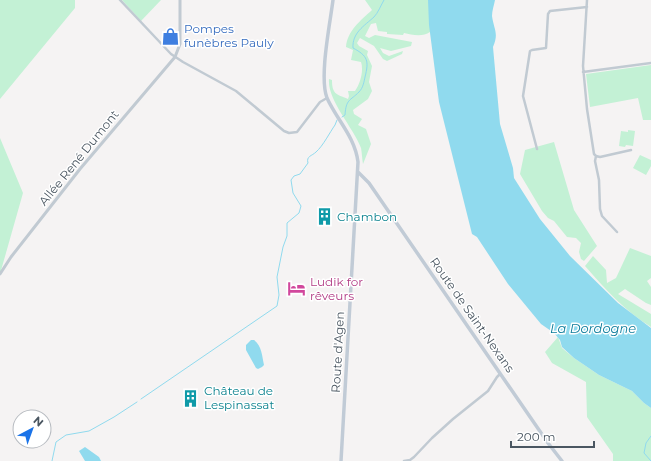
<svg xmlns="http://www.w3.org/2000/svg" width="651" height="461" font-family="Montserrat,sans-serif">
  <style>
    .green { fill: #c3f1d5 }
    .water { fill: #90daee }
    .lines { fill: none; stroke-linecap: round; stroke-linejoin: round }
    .stream { stroke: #90daee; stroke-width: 1 }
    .minor { stroke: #c1cad2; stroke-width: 2.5 }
    .tertiary { stroke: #c1cad2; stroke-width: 3 }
    .secondary { stroke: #c1cbd6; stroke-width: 3.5 }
    .labels { text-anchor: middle; stroke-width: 3; stroke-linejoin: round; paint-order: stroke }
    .shop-label { font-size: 12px; fill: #366cbe; stroke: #fff; text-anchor: start }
    .street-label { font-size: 12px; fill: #4a5661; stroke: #fff }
    .culture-label { font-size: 12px; fill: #0d838f; stroke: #fff; text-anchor: start }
    .hotel-label { font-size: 12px; fill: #b23c85; stroke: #fff; text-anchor: start }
    .water-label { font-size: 13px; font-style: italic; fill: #0c7c9b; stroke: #fff }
  </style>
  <rect width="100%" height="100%" fill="#f5f3f3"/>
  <path class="green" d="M0,0H75V8L0,99Z
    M122,0H161L141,21Z
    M365,0H430V32C423,37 412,35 404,33L403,35L387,34V32L378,31L376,23L371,24L365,36L369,38L375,35L412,42L411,46L391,51L380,48L383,53L389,56L403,51L402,54L387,61L383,59L374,46L360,38L357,43L359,46L368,51L367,55L372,66L369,82L372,91L368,99L353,110L354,114L362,119L358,125L366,129L371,144L363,164C362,159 362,153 361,148C353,127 327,100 329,79L332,80C332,94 336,94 348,99L349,96L348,91H355C360,84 364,71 361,62L351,60L353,50L346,47C347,31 361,20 372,10Z
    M651,65V120H643L638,98L590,107L586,74Z
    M628,130L635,131L633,146L626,145L625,147L619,146L621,131L628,132Z
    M0,138L23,193L0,274Z
    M554,142L574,210L597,246L584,261L581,259L579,252L581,243L576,238L567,237L554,221L548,218L542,211L520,174L525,150Z
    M640,155L651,160V166L646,175L633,168Z
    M630,248L651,256V278L647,281L651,287V305L646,303L625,289L618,294L651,314V327C625,311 605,289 585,266L593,256L606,270L607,283L616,278Z
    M558,337L562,348L574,358L599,375L632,391L644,403L651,408V461H613V454L587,417L586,382L552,363L545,352Z"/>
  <path class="water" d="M428,0H495C494,5 492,11 492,16C494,30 499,33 493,47L500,124L513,168L514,178L540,219L570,256L618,303L651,328V408L644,403L632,391L599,375L574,358L562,347L560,340L554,333L541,324L508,284L477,237L472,234L439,102L429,25Z
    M251,340H254C262,346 262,356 264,365L262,367L258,369L256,368L246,350V345Z
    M85,447L99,457L101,461H85L79,451Z"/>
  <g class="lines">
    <path class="stream" d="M342,117L345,115C346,99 350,101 359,92C363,88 364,82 365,77C369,61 368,56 353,48C352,33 364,26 374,17C378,13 381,5 384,0
      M141,399L277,306L279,295L277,277L283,247L287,236V223L299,213L301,206L293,193L291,180L294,176L300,174L308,163C306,156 312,156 316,152C323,146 330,132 335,125L337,120
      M651,436L646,443L644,453L651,461
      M52,461L56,442L66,435L89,431L114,417L137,402"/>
    <path class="minor" d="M120,0L171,54L183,62L236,91L284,131L289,133L297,132L320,102L327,98
      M587,0L583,66L587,109L594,154L596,156L595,161L599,180L600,209L602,216L617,232
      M583,72L651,63
      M537,149L523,96L530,51L532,50L546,48L548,14L550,11L587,7
      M596,156L600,157L631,150
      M404,461L410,460L414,457L432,438L453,419L488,391L497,377L500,374"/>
    <path class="tertiary" d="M0,274L11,257L80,169L175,57L180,44V0"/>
    <path class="secondary" d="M333,0C330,24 319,77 327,98C337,120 355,137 358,162L341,461
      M358,172L369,183L548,443L562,461"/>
  </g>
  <defs>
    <symbol id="shop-bare" viewBox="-9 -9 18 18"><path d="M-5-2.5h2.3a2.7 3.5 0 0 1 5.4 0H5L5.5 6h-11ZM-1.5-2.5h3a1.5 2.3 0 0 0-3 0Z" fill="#3f7fe0" stroke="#fff" stroke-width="2.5" paint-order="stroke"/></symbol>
    <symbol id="building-bare" viewBox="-9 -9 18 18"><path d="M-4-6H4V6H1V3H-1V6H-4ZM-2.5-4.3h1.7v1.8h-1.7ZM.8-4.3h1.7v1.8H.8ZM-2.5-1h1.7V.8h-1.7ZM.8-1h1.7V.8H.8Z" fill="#0f9aa8" stroke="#fff" stroke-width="2.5" paint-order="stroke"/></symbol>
    <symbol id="hotel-bare" viewBox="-9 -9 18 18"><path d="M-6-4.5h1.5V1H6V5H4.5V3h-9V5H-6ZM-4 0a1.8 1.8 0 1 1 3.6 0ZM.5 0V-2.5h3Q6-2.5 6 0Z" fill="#d1479c" stroke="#fff" stroke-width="2.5" paint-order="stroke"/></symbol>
  </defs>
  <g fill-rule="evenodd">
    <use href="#shop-bare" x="158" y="24" width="25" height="25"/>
    <use href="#building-bare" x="312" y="204" width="25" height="25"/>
    <use href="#hotel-bare" x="284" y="276" width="25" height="25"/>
    <use href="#building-bare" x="178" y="386" width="25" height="25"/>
  </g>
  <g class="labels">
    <g class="shop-label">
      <text x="184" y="33">Pompes<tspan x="184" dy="14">funèbres Pauly</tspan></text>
    </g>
    <g class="street-label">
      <text transform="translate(79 158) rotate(-51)" y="4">Allée René Dumont</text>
      <text transform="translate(472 315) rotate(55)" y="4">Route de Saint-Nexans</text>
      <text transform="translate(338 352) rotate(-87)" y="4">Route d'Agen</text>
    </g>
    <g class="culture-label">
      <text x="337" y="221">Chambon</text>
      <text x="204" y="395">Château de<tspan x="204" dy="14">Lespinassat</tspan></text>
    </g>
    <g class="hotel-label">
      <text x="310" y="286">Ludik for<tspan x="310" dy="14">rêveurs</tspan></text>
    </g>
    <g class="water-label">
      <text x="593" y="333">La Dordogne</text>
    </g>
  </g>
  <g transform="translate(32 429) rotate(41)"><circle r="19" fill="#ffffff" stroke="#b7bbc0"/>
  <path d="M0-3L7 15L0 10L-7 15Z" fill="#1a73e8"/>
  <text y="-6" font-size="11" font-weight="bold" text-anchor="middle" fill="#4a5661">N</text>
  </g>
  <path d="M511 441v6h83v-6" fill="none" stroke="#4a5661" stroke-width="2"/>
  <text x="517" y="441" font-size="12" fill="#4a5661" stroke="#ffffff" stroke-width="3" paint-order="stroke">200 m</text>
</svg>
